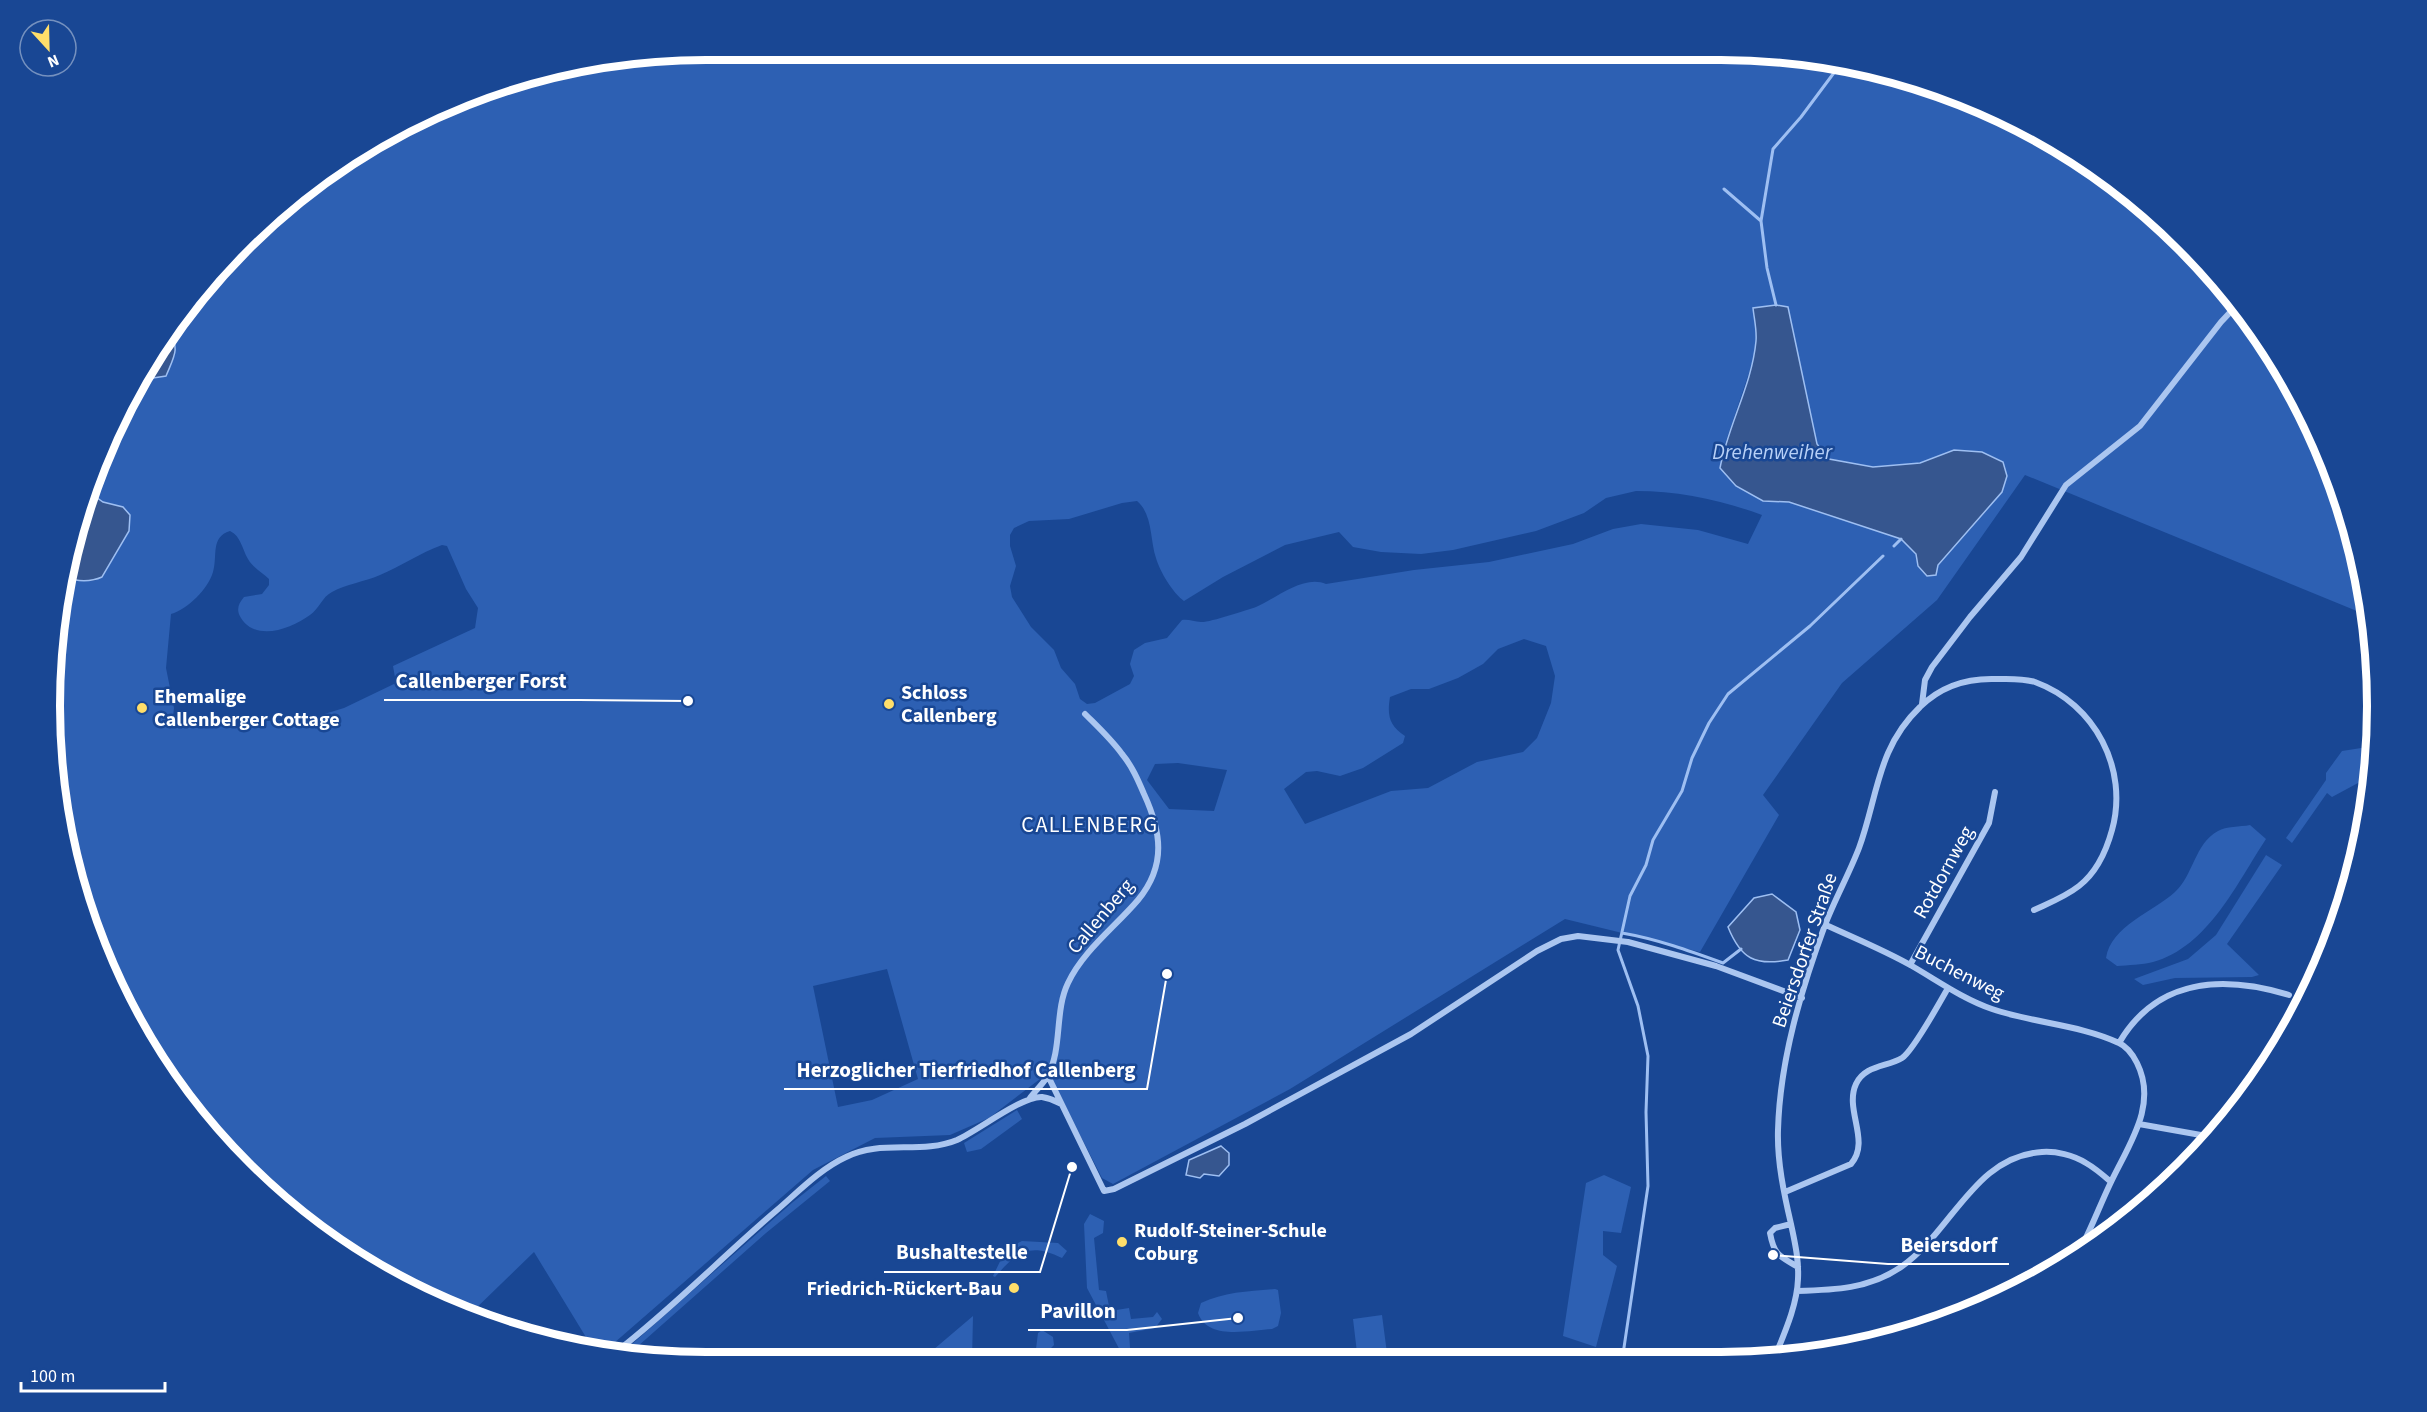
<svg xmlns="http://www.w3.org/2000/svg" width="2427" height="1412" font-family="'Source Sans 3',sans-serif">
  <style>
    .green { fill: #2d60b3; fill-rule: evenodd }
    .water { fill: #36568f; stroke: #9ebff2; stroke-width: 1.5 }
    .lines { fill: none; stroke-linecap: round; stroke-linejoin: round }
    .stream { stroke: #9ebff2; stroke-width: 3 }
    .street { stroke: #abc6f0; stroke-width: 6 }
    .poi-dot { fill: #ffde6a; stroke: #194794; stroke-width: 2 }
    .labels { text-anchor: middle; stroke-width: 5; stroke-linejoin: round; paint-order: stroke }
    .poi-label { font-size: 20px; font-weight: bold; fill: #fff; stroke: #194794; text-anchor: start }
    .street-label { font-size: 20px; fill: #fff; stroke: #194794 }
    .water-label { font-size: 21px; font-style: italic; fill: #b7d0f7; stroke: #194794 }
    .quarter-label { font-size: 22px; letter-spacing: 1.5px; fill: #fff; stroke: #194794 }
    .rim { fill: none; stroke: #fff; stroke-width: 8 }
    .leader { fill: none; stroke: #fff; stroke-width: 2 }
    .callout-dot { fill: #fff; stroke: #194794; stroke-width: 2 }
    .callout-label { font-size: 21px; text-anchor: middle; font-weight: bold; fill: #fff; stroke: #194794; stroke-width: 5; stroke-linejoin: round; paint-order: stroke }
  </style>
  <rect width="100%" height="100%" fill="#194794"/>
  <path class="green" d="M1764,51L1932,84L2085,160L2185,242L2267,341L2327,454L2365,578L2369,616L2025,475L1937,600L1842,683L1763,795L1779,815L1700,952L1565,919L1290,1089L1113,1184L1102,1178L1054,1084L1040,1079L989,1118L950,1135L875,1138L813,1170L606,1350L592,1347L534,1252L469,1315L342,1252L273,1199L185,1106L137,1034L84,917L62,834L50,706L66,577L74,580L94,581L102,577L123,542V507L103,502L89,492L117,416L140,376L153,378L171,328L242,242L307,185L415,117L495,84L620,55ZM1788,307L1817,444L1829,459L1873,467L1920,463L1954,450L1936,575L1927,576L1918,566L1916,554L1901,539L1789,502L1763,501L1724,447L1753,361L1757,337L1753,308ZM1636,491C1679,491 1721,500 1762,515L1748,544L1698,530L1641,524L1613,529L1573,544L1489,562L1414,570L1326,584C1304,574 1275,599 1256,607C1247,610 1208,623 1201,622C1194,622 1189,619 1182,620L1167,638L1145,643L1134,650L1130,664L1134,676L1130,684L1095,703L1087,704L1080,699L1075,684L1061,668L1054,650L1031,627L1012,597L1010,586L1016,566L1010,546V535L1014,528L1029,521L1069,519L1122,503L1137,501C1153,514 1150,541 1156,558C1160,572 1173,593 1184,601L1223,577L1285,545L1339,532L1353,547L1381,552L1421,554L1453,550L1536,531L1584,513L1606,498ZM230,531C241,536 242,549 248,559C253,568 262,572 269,579V585L262,594L244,597C238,604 236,610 241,618C256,642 291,629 310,615C319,609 322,597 332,592C346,584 364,582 380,575C401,566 420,553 442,545L447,546L466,589L478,608L475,628L393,666L396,683L344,708L308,719L172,725L174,708L166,668L171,614C188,609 208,589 213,572C218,556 210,537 230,531ZM1524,639L1546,646L1555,676L1551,703L1537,738L1523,752L1477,762L1428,788L1391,791L1305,824L1284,789L1306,772L1317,771L1340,776L1363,768L1403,743L1405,736C1389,726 1387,715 1390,697L1411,689H1429L1458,678L1483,664L1498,649ZM1178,763L1227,770L1214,811L1169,809L1147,780L1155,764ZM887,969L918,1079L872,1100L838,1107L813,986Z
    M2374,746L2371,776L2332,797L2327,793L2292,843L2286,838L2326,780V773L2342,751Z
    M2250,825L2266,839C2237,883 2208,947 2153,962C2142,965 2128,965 2117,966L2106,958C2111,926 2153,912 2175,892C2193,876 2195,843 2218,831C2226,826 2240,827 2250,825Z
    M2266,855L2282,865L2227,944L2259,975L2252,977L2175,978L2143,985L2134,979L2188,959L2216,935Z
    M1017,1110L1022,1119L981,1149L967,1152L964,1143Z
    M1604,1175L1631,1187L1621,1233L1603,1231V1255L1617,1266L1596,1347L1563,1336L1586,1183Z
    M826,1176L830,1181L766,1233L629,1354L622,1353L793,1202Z
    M1090,1214L1104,1221L1103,1233L1094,1238L1099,1290L1106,1291L1110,1311L1129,1308L1131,1319L1153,1317L1157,1312L1162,1319L1155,1328L1129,1333L1131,1361H1123V1356L1087,1288L1084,1224Z
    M1022,1241L1058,1243L1067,1251L1062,1258C1029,1242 1017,1252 995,1277L993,1276L1006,1249Z
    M1275,1289L1278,1290L1281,1313L1278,1326L1272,1329C1249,1330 1208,1341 1198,1313L1201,1303C1224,1292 1250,1291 1275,1289Z
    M1382,1315L1388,1361H1358L1353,1319Z
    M973,1316L972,1361H920Z
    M1042,1330L1053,1337L1054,1345L1049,1350L1043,1352L1036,1349L1038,1333Z"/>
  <path class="water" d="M1776,305L1788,307L1817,444L1829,459L1873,467L1920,463L1954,450L1982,452L2003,462L2007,476L2002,492L1938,565L1936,575L1927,576L1918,566L1916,554L1901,539L1789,502L1763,501L1736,486L1720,468C1728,425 1752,385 1756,341C1757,330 1754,318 1753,308Z
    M171,328C178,353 176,352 166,376L153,378L140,376L160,341Z
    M89,492L103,502L123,507L130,515L129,531L102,577C91,582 77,582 66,577L72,536Z
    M1772,894L1796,912L1800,930L1788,960C1755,966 1741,959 1728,927L1754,898Z
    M1221,1146L1229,1153V1165L1219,1176L1204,1174L1200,1178L1186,1175L1189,1160Z"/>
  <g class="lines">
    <path class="stream" d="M1724,189L1761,221
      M1776,305L1767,268L1761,221L1773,149L1801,117L1839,66
      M1894,546L1901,539
      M1622,933C1657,939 1690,951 1723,963L1741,949
      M1622,1361L1648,1186L1646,1112L1648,1056L1638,1006L1618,950L1630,896L1646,865L1653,840L1682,791L1692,758L1709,723L1728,694L1810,626L1883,556"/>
    <path class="street" d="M1922,704L1925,680L1932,667L1970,617L2021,557L2066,485L2140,426L2221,322L2237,305
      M1826,925C1854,938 1884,950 1912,966C1938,981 1963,999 1992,1009C2033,1023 2081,1025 2119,1043C2128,1047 2133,1055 2137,1063C2158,1105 2129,1144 2111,1182C2100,1205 2091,1229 2079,1252
      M1910,965L1989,823L1995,792
      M2119,1043C2157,978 2223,975 2289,995
      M1048,1076L1104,1191L1114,1189L1245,1124L1411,1034L1537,951L1561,939L1578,936L1628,942L1716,966L1802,998
      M2246,1096L2247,1091
      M1030,1098C1035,1091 1043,1084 1047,1077C1063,1049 1054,1012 1068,983C1083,951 1115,927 1138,900C1167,865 1161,831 1144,794C1138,780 1132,766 1122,754C1111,739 1098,727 1085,714
      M2139,1124L2212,1137
      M1785,1192L1851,1164C1871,1141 1844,1110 1856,1084C1865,1065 1887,1067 1902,1058C1913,1051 1940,1002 1948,988
      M1791,1224L1775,1228L1770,1233C1774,1255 1779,1256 1798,1267
      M1797,1291C1834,1290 1869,1289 1901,1267C1952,1232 1974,1156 2042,1152C2056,1151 2073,1155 2086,1163C2095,1168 2103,1175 2111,1182
      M616,1352C673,1308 723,1256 777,1210C798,1192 820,1169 846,1157C881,1139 921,1155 957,1140C979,1130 1022,1096 1042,1097C1048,1098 1054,1100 1059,1103
      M1774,1359C1784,1334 1797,1306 1798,1279C1799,1260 1795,1243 1791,1224C1784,1194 1777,1161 1778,1130C1780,1060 1801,990 1825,925C1835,899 1849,874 1859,848C1878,796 1877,748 1920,707C1941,686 1967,678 1996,679C2009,679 2022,678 2035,682C2095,704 2129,769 2112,830C2106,852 2097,872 2079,886C2065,897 2049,903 2034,910"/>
  </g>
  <g class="poi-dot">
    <circle cx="889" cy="704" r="6"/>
    <circle cx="142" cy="708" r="6"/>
    <circle cx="1122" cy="1242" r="6"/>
    <circle cx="1014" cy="1288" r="6"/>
  </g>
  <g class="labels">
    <g class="poi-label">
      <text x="901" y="699">Schloss<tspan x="901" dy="23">Callenberg</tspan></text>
      <text x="154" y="703">Ehemalige<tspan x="154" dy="23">Callenberger Cottage</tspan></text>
      <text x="1134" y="1237">Rudolf-Steiner-Schule<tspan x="1134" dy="23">Coburg</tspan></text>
      <text x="1002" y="1295" text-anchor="end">Friedrich-Rückert-Bau</text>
    </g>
    <g class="street-label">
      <text transform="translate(1943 872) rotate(-61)" y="7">Rotdornweg</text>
      <text transform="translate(1100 916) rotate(-50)" y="7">Callenberg</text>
      <text transform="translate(1804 950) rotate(-71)" y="7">Beiersdorfer Straße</text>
      <text transform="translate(1960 972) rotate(27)" y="7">Buchenweg</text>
    </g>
    <g class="water-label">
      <text x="1772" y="459">Drehenweiher</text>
    </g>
    <g class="quarter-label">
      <text x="1090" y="832">CALLENBERG</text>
    </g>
  </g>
  <path d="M0 0H2427V1412H0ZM706 60H1721A646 646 0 0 1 2367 706V706A646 646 0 0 1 1721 1352H706A646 646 0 0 1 60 706V706A646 646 0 0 1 706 60Z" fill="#194794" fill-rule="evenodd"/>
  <path class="rim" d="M706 60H1721A646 646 0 0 1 2367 706V706A646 646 0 0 1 1721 1352H706A646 646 0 0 1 60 706V706A646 646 0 0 1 706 60Z"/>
  <path class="leader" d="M688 701L579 700H384M1167 974L1147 1089H784M1773 1255L1888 1264H2009M1072 1167L1040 1272H884M1238 1318L1127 1330H1028"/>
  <g class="callout-dot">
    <circle cx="688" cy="701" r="6"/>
    <circle cx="1167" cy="974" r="6"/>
    <circle cx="1773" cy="1255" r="6"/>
    <circle cx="1072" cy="1167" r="6"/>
    <circle cx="1238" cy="1318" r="6"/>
  </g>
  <g class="callout-label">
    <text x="481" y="688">Callenberger Forst</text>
    <text x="966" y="1077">Herzoglicher Tierfriedhof Callenberg</text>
    <text x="1949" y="1252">Beiersdorf</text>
    <text x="962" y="1259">Bushaltestelle</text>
    <text x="1078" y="1318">Pavillon</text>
  </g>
  <g transform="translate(48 48) rotate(158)"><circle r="28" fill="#194794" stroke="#7591bf" stroke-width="1.5"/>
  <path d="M0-4.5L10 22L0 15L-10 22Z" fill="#ffde6a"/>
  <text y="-9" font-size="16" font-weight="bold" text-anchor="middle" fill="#ffffff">N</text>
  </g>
  <path d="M21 1382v9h144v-9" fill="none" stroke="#ffffff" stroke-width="3"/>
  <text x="30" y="1382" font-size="18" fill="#ffffff" stroke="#194794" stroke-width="4.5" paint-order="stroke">100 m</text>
</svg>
